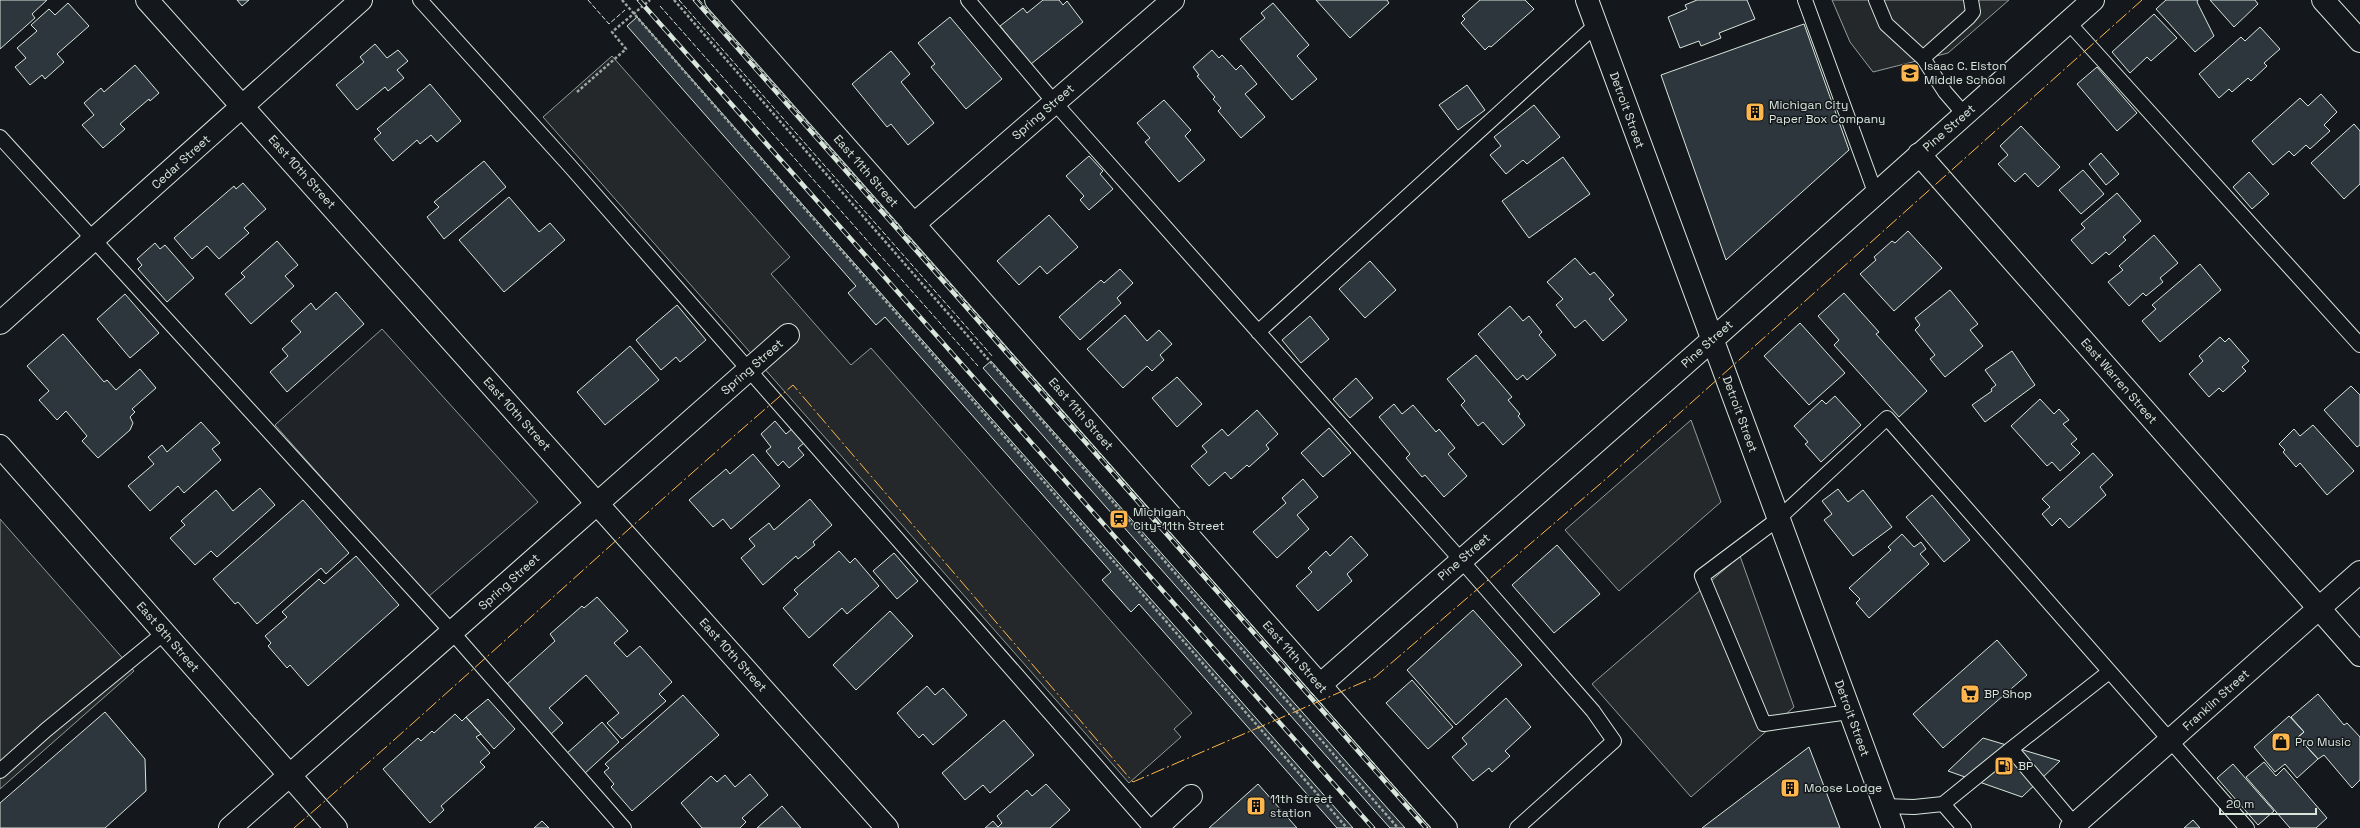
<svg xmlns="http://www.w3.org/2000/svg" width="2360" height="828" font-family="'Space Grotesk',sans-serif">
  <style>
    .green { fill: #202428; stroke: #939e99 }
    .parking { fill: #24282b; stroke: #939e99 }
    .building { fill: #2c363c; stroke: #d8e6dc }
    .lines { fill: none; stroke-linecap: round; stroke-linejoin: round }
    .lane-casing { stroke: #d8e6dc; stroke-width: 16 }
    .street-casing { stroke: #d8e6dc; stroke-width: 24 }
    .secondary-casing { stroke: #d8e6dc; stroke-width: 24 }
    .path { stroke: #9da8a2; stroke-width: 2.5; stroke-dasharray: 3 2; stroke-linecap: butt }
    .lane { stroke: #14181c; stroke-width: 14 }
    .street { stroke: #14181c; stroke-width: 22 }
    .secondary { stroke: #14181c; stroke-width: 22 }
    .rail-casing { stroke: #d8e6dc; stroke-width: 4.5 }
    .rail { stroke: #14181c; stroke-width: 3; stroke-dasharray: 9; stroke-linecap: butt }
    .fence { stroke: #d8e6dc; stroke-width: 1; stroke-dasharray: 5 2; stroke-linecap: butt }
    .power { stroke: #ffb74d; stroke-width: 1; stroke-dasharray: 14 3 2 3; stroke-linecap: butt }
    .labels { text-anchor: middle; stroke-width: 3; stroke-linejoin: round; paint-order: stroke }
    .poi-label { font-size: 12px; fill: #d8e6dc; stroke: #14181c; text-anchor: start }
    .street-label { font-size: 12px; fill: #d8e6dc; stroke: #14181c }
  </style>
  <rect width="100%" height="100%" fill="#14181c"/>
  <path class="green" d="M382,329L538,502L428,597L275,425Z"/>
  <path class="parking" d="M1832,0H2009L1948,53L1873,72L1850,42Z
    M612,56L790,257L771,274L851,365L871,348L1192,713L1174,729L1181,737L1129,783L543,117Z
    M1691,420L1721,502L1619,591L1565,530Z
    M0,519L134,671L0,789Z
    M1740,556L1794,707L1691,797L1592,684Z"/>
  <path class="building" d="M0,0H47L32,14L35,18L0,49Z
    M237,0H249L242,6Z
    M1043,0H1059L1063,5L1067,1L1083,22L1031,64L1000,26L1023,8L1027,13Z
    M1316,0H1387L1389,3L1350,38Z
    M1480,0H1525L1534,9L1491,47L1489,46L1485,50L1461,23L1465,19L1462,16Z
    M1697,0H1747L1755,19L1719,33L1721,38L1701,46L1699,41L1680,48L1668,17L1687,9L1685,5Z
    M2166,0H2198L2197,2L2214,36L2195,52L2156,9Z
    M2210,0H2255L2258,4L2234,27Z
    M68,3L89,26L57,54L64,62L45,79L42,75L30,85L15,67L26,58L17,48L37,31L31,25L49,9L55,15Z
    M1273,3L1309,45L1297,56L1317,79L1292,100L1240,39L1265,18L1261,13Z
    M2154,14L2177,38L2151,61L2147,57L2130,73L2112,52Z
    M637,17L1353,828H1337L1139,604L1131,612L1102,580L1111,572L885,317L876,325L848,293L856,286L627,26Z
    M950,17L1002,79L966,109L931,67L935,64L918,43Z
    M1804,24L1849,150L1726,260L1661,75Z
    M2260,27L2280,49L2264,63L2267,66L2251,81L2248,78L2232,92L2229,89L2219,98L2199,74L2241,37L2245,41Z
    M375,44L387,58L398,50L408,61L397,70L404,78L388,91L385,87L357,110L336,85L364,62L360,57Z
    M1212,50L1219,58L1222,55L1236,70L1241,65L1257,84L1245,94L1265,117L1241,138L1218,111L1221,108L1213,99L1215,97L1197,76L1199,75L1193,67Z
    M891,51L910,74L901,82L934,123L908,145L891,124L887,127L852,84Z
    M135,65L159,93L150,101L149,99L120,124L125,129L103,148L82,125L94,115L84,103L101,88L104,92Z
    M2097,67L2137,113L2117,131L2077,84Z
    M430,84L461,121L437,142L431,135L420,144L417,140L393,161L374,139L381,133L377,129Z
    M1467,85L1485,110L1458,130L1439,105Z
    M2321,94L2337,112L2324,125L2330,131L2310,149L2306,145L2294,156L2289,151L2273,165L2252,141L2300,98L2308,106Z
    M1164,100L1191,130L1185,136L1205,160L1179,182L1145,142L1150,138L1137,123Z
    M1534,105L1560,137L1527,164L1523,160L1506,174L1490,155L1501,146L1494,137Z
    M2354,124L2360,131V184L2344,199L2311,163Z
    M2021,126L2060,167L2038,187L2025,173L2015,182L1998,164L2008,155L2000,146Z
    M2101,153L2119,174L2106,185L2089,164Z
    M1089,156L1103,171L1100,174L1113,189L1089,210L1080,200L1084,196L1066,176Z
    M1563,157L1590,194L1529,238L1502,201Z
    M484,161L506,187L444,239L427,217L439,207L434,202Z
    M2083,170L2104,194L2081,214L2059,190Z
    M2249,172L2269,194L2252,209L2233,187Z
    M243,183L266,209L244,228L249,233L219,259L207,246L192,259L174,238L234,186L236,189Z
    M2117,193L2141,221L2123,237L2126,240L2109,255L2106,252L2092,264L2071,240L2085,228L2081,224Z
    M509,197L539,232L550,223L565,240L504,292L459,240Z
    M1049,215L1078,247L1047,274L1040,266L1019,285L997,261Z
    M1908,231L1942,268L1894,311L1860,274L1876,260L1874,257L1892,241L1895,243Z
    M2154,235L2178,263L2160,278L2163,282L2146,296L2143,293L2129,306L2108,282L2123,270L2119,266Z
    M277,241L298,265L285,276L294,286L251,324L225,294L245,277L241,273Z
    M155,243L160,249L165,245L194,278L167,302L138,269L142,265L137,259Z
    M1575,258L1590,275L1594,272L1614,295L1609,299L1627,320L1603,341L1585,320L1575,328L1556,305L1563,299L1547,282Z
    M1370,261L1396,290L1365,318L1339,289Z
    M2200,264L2221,290L2160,342L2142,321L2156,309L2152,305Z
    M1120,269L1133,283L1117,298L1121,303L1080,340L1059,317L1101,280L1104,283Z
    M1950,290L1978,324L1970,330L1983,346L1945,377L1930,359L1935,355L1915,330L1920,325L1915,318Z
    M336,292L364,324L287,392L270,372L288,356L282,349L301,332L291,321L311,303L316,310Z
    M1844,293L1879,332L1876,334L1927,391L1899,417L1834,345L1839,340L1818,316Z
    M125,294L159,333L130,358L97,319Z
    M677,305L706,340L680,362L676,357L661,370L636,340Z
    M1510,306L1523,321L1529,316L1542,332L1539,335L1556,355L1527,380L1523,375L1517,380L1478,334Z
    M1125,315L1147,341L1159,330L1172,344L1160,355L1164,360L1152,371L1147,366L1123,388L1087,349Z
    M1310,316L1329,339L1301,363L1282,340Z
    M1800,323L1845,373L1809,405L1764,356Z
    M63,334L104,382L107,380L116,390L140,369L156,388L132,409L135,412L130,417L133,423L130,430L98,458L82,441L87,436L66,411L57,420L39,400L49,391L27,366Z
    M2220,337L2225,342L2229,338L2249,361L2242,367L2246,371L2223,392L2219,388L2209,397L2189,374L2203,361L2199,356Z
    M630,346L659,380L605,425L577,392Z
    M2012,351L2035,385L1985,422L1972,405L1992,391L1991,389L1996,385L1985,370Z
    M1476,355L1512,397L1508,400L1520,414L1518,416L1525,425L1503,445L1483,422L1478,426L1461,405L1465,401L1447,379Z
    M991,361L1405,828H1390L983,368Z
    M1177,377L1202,404L1177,427L1152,398Z
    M1356,378L1373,398L1350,418L1333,399Z
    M2351,386L2360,395V445L2357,447L2324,410Z
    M1835,396L1861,425L1821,462L1805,444L1808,442L1794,426L1822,400L1826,404Z
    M2040,399L2054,414L2059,409L2069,420L2063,424L2077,439L2071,444L2080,453L2060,471L2052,462L2047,466L2011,426Z
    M1394,404L1402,414L1413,405L1436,432L1439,429L1455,448L1448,454L1467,476L1444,497L1425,475L1422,477L1406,458L1410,454L1379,417Z
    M1257,410L1278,434L1266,445L1269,449L1249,467L1247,465L1231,479L1225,472L1209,486L1191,466L1207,452L1202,446L1222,429L1228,436Z
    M775,421L786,434L793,428L805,442L798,448L804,455L789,468L783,461L778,466L766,451L771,447L761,434Z
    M201,422L220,443L212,449L221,460L184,493L178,486L150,511L128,486L154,464L148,457L162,445L167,452Z
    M2313,425L2354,471L2327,495L2300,463L2296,467L2283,452L2285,450L2279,444L2294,429L2300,436Z
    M1329,428L1351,453L1323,477L1301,453Z
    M2093,453L2113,475L2100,487L2106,495L2069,528L2060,518L2052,526L2042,514L2050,507L2042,499Z
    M753,454L780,486L731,529L723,519L713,527L689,500L726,469L730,474Z
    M1303,479L1318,497L1297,515L1309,529L1277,558L1253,532L1286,503L1282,498Z
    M260,488L275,505L217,557L211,551L195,565L170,538L185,525L181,521L216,490L233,511Z
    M1838,489L1848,502L1863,490L1892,527L1853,556L1824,520L1832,514L1822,501Z
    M1932,495L1970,540L1944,562L1906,517Z
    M810,499L832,525L813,542L815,545L798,559L796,556L763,585L741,558L755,546L749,539L769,523L774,530Z
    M303,500L349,553L326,574L321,568L257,624L238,602L235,604L213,579Z
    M1902,534L1914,547L1921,542L1926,549L1920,554L1929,564L1869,618L1856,603L1860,599L1849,588L1891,550L1888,547Z
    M1351,536L1368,555L1347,574L1352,581L1318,611L1296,586L1312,572L1308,568L1326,551L1330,556Z
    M1557,545L1600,594L1554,633L1512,585Z
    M839,551L850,563L855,558L879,586L847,614L842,608L809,638L783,608L798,594L794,590Z
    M894,553L918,581L897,599L873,571Z
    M356,556L399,605L308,686L290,665L287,668L268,646L271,643L265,636L287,617L282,612L319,579L324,584Z
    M597,597L628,631L614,643L627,657L640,646L672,682L659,694L666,701L622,739L607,723L619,713L586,675L549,708L563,723L549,736L505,686L555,641L550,634L582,606L584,608Z
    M1473,610L1522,665L1456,725L1407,670Z
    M890,611L913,636L856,690L833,665Z
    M1997,640L2027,675L1943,748L1913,714Z
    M1412,680L1453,727L1428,749L1386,703Z
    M927,686L935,695L943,688L967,715L933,745L923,734L919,738L897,713Z
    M2318,694L2344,725L2347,723L2360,737V780L2352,788L2324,755L2318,759L2298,737L2304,732L2291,717Z
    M683,695L719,735L632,811L611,787L614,784L604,772L609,768L605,764Z
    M1506,698L1531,727L1505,751L1510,756L1492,772L1489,768L1473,781L1452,757L1467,744L1462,738Z
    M488,699L515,729L494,749L466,717Z
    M105,712L145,759L146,791L105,828H0V803Z
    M455,714L462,721L466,717L481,734L476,737L490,753L480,762L485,767L441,806L444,810L430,823L383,769L418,738L421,741L432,731L434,733Z
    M2289,716L2304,732L2298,737L2318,759L2297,778L2285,764L2275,772L2254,747Z
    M1004,720L1034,755L990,793L983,785L965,800L942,773Z
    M602,722L619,742L584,774L566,754Z
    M1983,738L2060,761L2022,797L1948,771Z
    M1809,747L1840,828H1702Z
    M2264,762L2276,776L2284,768L2327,818L2316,828H2290L2246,777Z
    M2233,764L2274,811L2258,825L2217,778Z
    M750,774L768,795L742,818L746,822L740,828H702L681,803L711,776L717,782L725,775L735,787Z
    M1046,784L1070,810L1050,828H985L993,821L998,827L1002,823L997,816L1027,790L1032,796Z
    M1258,784L1297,828H1209Z
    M782,806L801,828H757Z
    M2193,820L2200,828H2184Z
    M542,821L549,828H534Z"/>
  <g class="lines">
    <defs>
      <path id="lane" d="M420,0L569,165L1151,828
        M968,0L1054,102L1461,560L1593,711L1614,741L1517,828
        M1805,0L1875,192
        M1876,0L1886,24L1923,58L1945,92L1964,114
        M2068,22L2360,345
        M1923,58L1969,17L1973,12L1971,0
        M0,137L452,632L624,828
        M1258,332L1596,25
        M1849,712L1764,724L1702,576L1778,519L1887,418L2247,828
        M0,771L46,730L164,633
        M1943,804L1964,828
        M1884,806L1914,807L1943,804L2011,749
        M2075,825L2011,749L2109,672"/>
      <path id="street" d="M147,0L887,828
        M1587,0L1893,828
        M2323,0L2360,41
        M1919,154L2360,655
        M913,225L1173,0
        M0,323L361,0
        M0,446L336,828
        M1320,685L1712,340L2093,0
        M230,828L788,335
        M1156,828L1191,796"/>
      <path id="secondary" d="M716,0L1446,828
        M2071,828L2360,572"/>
    </defs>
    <use href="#lane" class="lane-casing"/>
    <use href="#street" class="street-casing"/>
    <use href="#secondary" class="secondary-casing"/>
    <path class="path" d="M622,0L1347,828
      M674,0L1398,828
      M577,92L626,49L612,32L650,0"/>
    <use href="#lane" class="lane"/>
    <use href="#street" class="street"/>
    <use href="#secondary" class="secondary"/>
    <defs>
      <path id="rail" d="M639,0L1373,828
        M695,0L1426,828"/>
    </defs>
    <use href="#rail" class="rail-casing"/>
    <use href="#rail" class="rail"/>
    <path class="fence" d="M588,0L609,24L625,10
      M679,0L993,357
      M699,0L1431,828
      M660,6L978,366"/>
    <path class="power" d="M294,828C462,682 624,530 793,385L1133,782L1375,677L1607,478L2142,0"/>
  </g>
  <defs>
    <symbol id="school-square" viewBox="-11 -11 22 22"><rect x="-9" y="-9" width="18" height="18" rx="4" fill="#ffb74d" stroke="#14181c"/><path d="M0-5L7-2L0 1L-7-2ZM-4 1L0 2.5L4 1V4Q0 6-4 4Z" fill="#111"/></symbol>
    <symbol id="building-square" viewBox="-11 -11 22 22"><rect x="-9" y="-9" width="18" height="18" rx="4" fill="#ffb74d" stroke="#14181c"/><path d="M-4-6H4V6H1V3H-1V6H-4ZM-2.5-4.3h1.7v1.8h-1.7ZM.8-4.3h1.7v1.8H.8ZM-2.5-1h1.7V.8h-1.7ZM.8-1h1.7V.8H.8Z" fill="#111"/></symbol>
    <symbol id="station-square" viewBox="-11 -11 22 22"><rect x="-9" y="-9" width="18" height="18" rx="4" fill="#ffb74d" stroke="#14181c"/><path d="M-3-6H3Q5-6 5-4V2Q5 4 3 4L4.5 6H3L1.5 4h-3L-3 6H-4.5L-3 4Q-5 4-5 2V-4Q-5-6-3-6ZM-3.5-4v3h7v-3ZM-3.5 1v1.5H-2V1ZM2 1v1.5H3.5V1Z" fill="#111"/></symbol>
    <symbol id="supermarket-square" viewBox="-11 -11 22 22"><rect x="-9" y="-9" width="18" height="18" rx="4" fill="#ffb74d" stroke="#14181c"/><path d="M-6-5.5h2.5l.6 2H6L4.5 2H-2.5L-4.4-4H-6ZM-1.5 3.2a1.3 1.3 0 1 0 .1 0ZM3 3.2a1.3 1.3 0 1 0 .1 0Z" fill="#111"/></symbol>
    <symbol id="shop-square" viewBox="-11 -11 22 22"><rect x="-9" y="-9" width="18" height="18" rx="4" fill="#ffb74d" stroke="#14181c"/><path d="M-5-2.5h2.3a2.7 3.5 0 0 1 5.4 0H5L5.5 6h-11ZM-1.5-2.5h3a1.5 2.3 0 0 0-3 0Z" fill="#111"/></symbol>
    <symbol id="fuel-square" viewBox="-11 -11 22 22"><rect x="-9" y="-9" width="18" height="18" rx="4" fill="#ffb74d" stroke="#14181c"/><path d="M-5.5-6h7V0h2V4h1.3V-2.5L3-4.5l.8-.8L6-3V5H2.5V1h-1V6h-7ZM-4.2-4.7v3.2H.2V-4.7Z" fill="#111"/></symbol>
  </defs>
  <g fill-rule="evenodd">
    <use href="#school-square" x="1899" y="62" width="22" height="22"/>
    <use href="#building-square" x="1744" y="101" width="22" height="22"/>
    <use href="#station-square" x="1108" y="508" width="22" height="22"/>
    <use href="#supermarket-square" x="1959" y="683" width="22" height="22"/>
    <use href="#shop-square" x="2270" y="731" width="22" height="22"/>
    <use href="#fuel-square" x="1993" y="755" width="22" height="22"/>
    <use href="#building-square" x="1779" y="777" width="22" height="22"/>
    <use href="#building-square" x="1245" y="795" width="22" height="22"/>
  </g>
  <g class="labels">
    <g class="poi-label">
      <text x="1924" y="70">Isaac C. Elston<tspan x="1924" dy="14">Middle School</tspan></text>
      <text x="1769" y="109">Michigan City<tspan x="1769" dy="14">Paper Box Company</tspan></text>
      <text x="1133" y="516">Michigan<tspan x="1133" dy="14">City-11th Street</tspan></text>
      <text x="1984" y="698">BP Shop</text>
      <text x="2295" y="746">Pro Music</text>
      <text x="2018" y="770">BP</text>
      <text x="1804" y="792">Moose Lodge</text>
      <text x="1270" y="803">11th Street<tspan x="1270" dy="14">station</tspan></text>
    </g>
    <g class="street-label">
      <text transform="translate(1627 110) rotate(70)" y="4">Detroit Street</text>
      <text transform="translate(1043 112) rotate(-41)" y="4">Spring Street</text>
      <text transform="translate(1949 128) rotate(-41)" y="4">Pine Street</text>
      <text transform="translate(181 162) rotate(-42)" y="4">Cedar Street</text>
      <text transform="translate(866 171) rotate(49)" y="4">East 11th Street</text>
      <text transform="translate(302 172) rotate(48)" y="4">East 10th Street</text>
      <text transform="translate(1707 344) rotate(-42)" y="4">Pine Street</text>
      <text transform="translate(752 367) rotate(-41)" y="4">Spring Street</text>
      <text transform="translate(2119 381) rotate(49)" y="4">East Warren Street</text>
      <text transform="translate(517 414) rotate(48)" y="4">East 10th Street</text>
      <text transform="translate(1081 414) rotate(49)" y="4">East 11th Street</text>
      <text transform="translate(1740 414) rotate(70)" y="4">Detroit Street</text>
      <text transform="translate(1464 557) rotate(-41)" y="4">Pine Street</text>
      <text transform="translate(509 582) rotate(-42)" y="4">Spring Street</text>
      <text transform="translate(168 637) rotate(49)" y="4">East 9th Street</text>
      <text transform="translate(733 655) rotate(48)" y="4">East 10th Street</text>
      <text transform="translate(1295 657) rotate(49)" y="4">East 11th Street</text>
      <text transform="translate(2216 700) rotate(-42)" y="4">Franklin Street</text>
      <text transform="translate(1852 718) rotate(70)" y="4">Detroit Street</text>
    </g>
  </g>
  <path d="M2220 808v6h96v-6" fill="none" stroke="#d8e6dc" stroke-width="2"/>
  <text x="2226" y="808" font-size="12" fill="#d8e6dc" stroke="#14181c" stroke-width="3" paint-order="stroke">20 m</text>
</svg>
